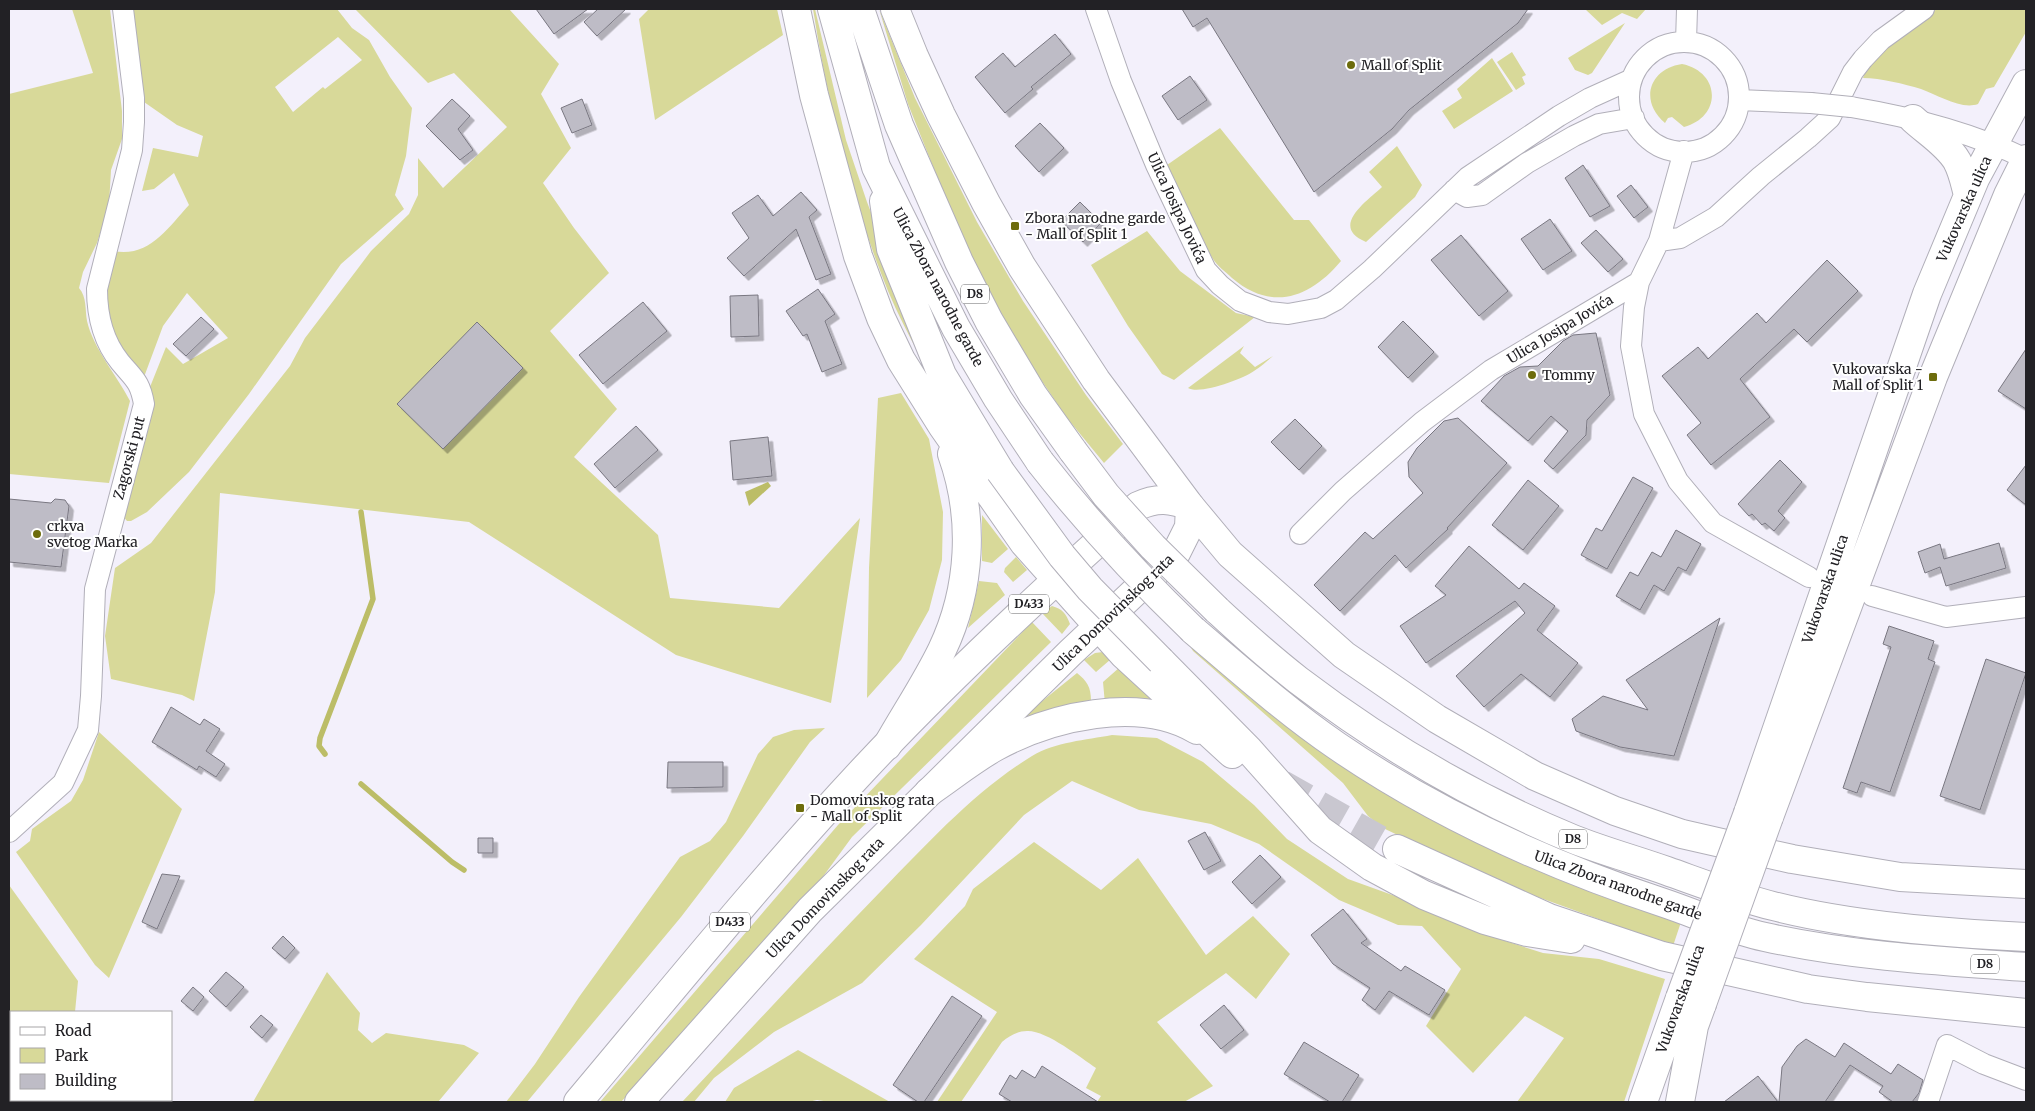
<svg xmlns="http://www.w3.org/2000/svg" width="2035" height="1111" font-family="Merriweather,serif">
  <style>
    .green { fill: #d8d999; fill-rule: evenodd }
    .water { fill: #bcbd67 }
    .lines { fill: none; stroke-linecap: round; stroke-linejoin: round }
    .stream { stroke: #bcbd67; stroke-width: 5.5 }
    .building { fill: #bebcc6; stroke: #797781; filter: url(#shadow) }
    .highway-tunnel { stroke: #c9c7d0; stroke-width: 28; stroke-dasharray: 28 14; stroke-linecap: butt }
    .street-casing { stroke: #b1afb9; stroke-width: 22 }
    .secondary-casing { stroke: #b1afb9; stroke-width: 30 }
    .primary-casing { stroke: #b1afb9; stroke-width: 30 }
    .highway-casing { stroke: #b1afb9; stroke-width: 30 }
    .street { stroke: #fff; stroke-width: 20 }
    .secondary { stroke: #fff; stroke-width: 28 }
    .primary { stroke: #fff; stroke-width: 28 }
    .highway { stroke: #fff; stroke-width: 28 }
    .street-bridge-casing { stroke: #b1afb9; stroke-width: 22; stroke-linecap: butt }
    .secondary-bridge-casing { stroke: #b1afb9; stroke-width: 30; stroke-linecap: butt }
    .highway-bridge-casing { stroke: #b1afb9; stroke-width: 30; stroke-linecap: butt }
    .street-bridge { stroke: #fff; stroke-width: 20 }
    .secondary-bridge { stroke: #fff; stroke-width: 28 }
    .highway-bridge { stroke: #fff; stroke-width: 28 }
    .poi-dot { fill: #6d6c0c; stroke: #fff; stroke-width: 2 }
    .labels { text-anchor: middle; stroke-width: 4; stroke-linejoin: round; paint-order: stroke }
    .shield { fill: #fff; stroke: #646466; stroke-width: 1 }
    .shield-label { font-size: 12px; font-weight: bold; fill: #222125 }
    .poi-label { font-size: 14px; fill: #222125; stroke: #fff; text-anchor: start }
    .street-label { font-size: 14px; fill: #222125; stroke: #fff }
  </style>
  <defs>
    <filter id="shadow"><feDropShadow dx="4.5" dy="4.5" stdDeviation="0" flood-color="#0004"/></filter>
  </defs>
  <rect width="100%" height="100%" fill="#f3f0fb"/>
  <path class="green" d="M72,9H110L122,111V139L111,170L109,205L97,243L83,272L79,288C87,297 85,310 87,321C93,348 118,377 130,401L109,483L9,474V94L93,73Z
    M133,9H337L352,28L369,40L390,77L412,108L406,156L395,195L404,209L341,264L249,394L189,472L147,512L131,521H127L122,515L152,401L150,387L166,347L183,364L228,338L187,293L163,326L144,377L126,357L113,335L104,291L113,251C149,258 167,229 189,205L174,173L154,189L142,191L153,148L198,157L203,136L177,125L144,102ZM338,37L362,60L325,89L323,87L293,112L275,87Z
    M355,9H509L559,64L541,94L571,148L543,183L574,228L609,273L550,331L617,409L574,457L658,535L670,598L779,608L860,518L831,703L676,655L469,522L220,493L215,592L194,701L182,695L111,679L105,636L115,568L151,543L290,366L305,338L356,271L371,251L409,214L418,195V158L443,188L507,127L454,73L428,83Z
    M649,9H777L783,35L655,120L639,19Z
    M813,9H815L846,140L867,202L897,280L956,419C932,377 907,336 888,291C851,200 828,105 813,9Z
    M879,9L915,98L977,222L1023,301L1086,395L1123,444L1104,463L1067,418L1035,371L1007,326L962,239L908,104Z
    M1585,9H1646L1637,19L1622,13L1602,25Z
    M1937,9H2026V32L1994,87L1986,89L1978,104C1961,110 1938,95 1921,89C1904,84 1881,78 1863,78L1872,56L1904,31Z
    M1625,23L1592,73L1588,75L1575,70L1568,58Z
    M1512,52L1526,75L1522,77L1525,84L1516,90L1497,62Z
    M1492,58L1513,91L1454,129L1442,111L1462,98L1457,89Z
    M1682,64C1721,72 1722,117 1684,127L1672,117L1668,118L1665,123C1639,101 1649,69 1682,64Z
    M1220,128L1294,220H1309L1341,261C1310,298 1272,312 1232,278C1226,272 1217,266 1213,259C1196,231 1182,195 1167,165Z
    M1397,146L1422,185L1415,197L1366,242C1329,227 1367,201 1382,187L1369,172Z
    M1147,231L1180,271L1236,313L1255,317L1174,380L1162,374L1128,326L1091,265Z
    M1244,346L1240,353L1255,367L1273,356C1267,361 1261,367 1254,371C1243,379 1200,395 1188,388Z
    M901,393L929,439L943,512L942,560L929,610L901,660L867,698L869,568L878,398Z
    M982,515L1008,549L992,563L982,561Z
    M1016,557L1027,570L1013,582L1004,572L1005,568Z
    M979,581L997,583L1005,595L968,628Z
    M1052,606C1062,609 1066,613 1070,624L1062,634L1042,613Z
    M1032,622L1051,642L852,837L811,893L621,1102H600L838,825Z
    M1187,641C1298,750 1436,832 1580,888C1613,901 1647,912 1681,922L1673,946L1494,881L1383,828L1368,816L1343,783L1193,651Z
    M1103,652L1111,659L1096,672L1084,660L1095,653Z
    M1120,667L1159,703L1105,704L1103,682Z
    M1077,673C1087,681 1091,687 1091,701L1022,724L1020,719Z
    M825,728L810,742L743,836L681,917L527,1102H506L535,1064L579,997L680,857L710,841L726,822L758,754L773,737L794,730Z
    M99,732L182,809L109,978L95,965L16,852L30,841L32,829L71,801L83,780Z
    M1112,735L1157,738L1203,762L1254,805L1287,839L1348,879L1409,901L1445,918L1496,938L1543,953L1599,959L1665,979L1624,1102H1517L1564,1038L1525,1016L1473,1073L1426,1026L1461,969L1422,926L1398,925L1339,900L1259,844L1211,824L1139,810L1072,781L1024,815L921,925L862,983L774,1032L714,1078L694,1102H682C749,1031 815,959 882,890C929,842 975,791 1032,756C1055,742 1086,740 1112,735Z
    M1034,842L1101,890L1138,858L1206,955L1253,916L1290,954L1256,999L1226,973L1157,1022L1213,1086L1184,1102H1097L1101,1096L1086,1088L1096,1068C1081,1058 1046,1030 1027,1031C1018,1031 1009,1036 1002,1042L961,1102H937L997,1012L914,959L965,906L973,889Z
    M9,885L78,981L75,1012H11V1100H26L25,1102H9Z
    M327,972L360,1013L358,1030L372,1043L386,1033L464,1045L479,1053L438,1102H253Z
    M798,1050L890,1102H830L817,1100L808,1102H725L734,1088Z"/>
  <path class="water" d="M768,482L771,486L749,506L745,492Z"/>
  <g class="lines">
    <path class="stream" d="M325,754L319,746L320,738L373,599L361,512
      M361,784L452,862L464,870"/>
  </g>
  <path class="building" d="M536,9H588L554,34Z
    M598,9H626L597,36L584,22Z
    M1182,9H1528L1518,23L1409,110L1392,129L1314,192L1207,18L1193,27Z
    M1055,34L1071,54L1031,87L1033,89L1005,113L975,77L1003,53L1015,67Z
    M1190,76L1207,100L1178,120L1162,96Z
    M452,99L470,116L458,129L473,150L460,160L426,126Z
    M582,99L592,125L572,133L561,108Z
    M1040,123L1064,148L1039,172L1015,146Z
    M1583,165L1610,206L1590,217L1565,178Z
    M1631,185L1648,207L1634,218L1617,196Z
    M801,192L817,210L809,217L831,274L816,280L796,229L744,276L727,258L749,238L732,213L758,195L773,216Z
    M1080,202L1101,223L1083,242L1061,221Z
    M1550,219L1572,251L1543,270L1521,239Z
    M1596,230L1623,259L1608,272L1581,243Z
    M1461,235L1508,291L1479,316L1431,260Z
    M1827,260L1858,291L1807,342L1794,329L1740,379L1770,417L1711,465L1687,435L1701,423L1662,376L1698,347L1708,359L1757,313L1766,323Z
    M818,289L835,314L825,321L842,364L822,372L807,334L803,336L786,311Z
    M758,295L759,336L731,337L730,296Z
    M643,302L667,331L603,384L579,355Z
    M201,317L214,329L186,356L173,344Z
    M1403,321L1434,352L1408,378L1378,347Z
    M477,322L523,368L443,449L397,404Z
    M1596,333L1610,395L1587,420L1586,435L1553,469L1544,461L1568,431L1551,416L1528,441L1481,401L1504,376L1520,367L1538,366L1563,341L1573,335Z
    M2026,349V409L1998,391Z
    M1458,418L1507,463L1447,528L1448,529L1406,568L1395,555L1340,611L1314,585L1365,532L1373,539L1423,493L1409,477L1408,462L1417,448L1444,421Z
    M1295,419L1322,446L1299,470L1271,442Z
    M636,426L658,450L615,488L594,464Z
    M768,437L772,476L733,480L730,441Z
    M1780,460L1802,482L1778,511L1785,518L1774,531L1765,523L1762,525L1752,514L1749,516L1738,504Z
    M2026,465V505L2007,490Z
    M1633,477L1653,488L1607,569L1581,555L1596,528L1602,531Z
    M1528,480L1559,506L1523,550L1492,525Z
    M9,499L51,503L55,499L65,500L69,506L61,567L9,562Z
    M1676,530L1701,544L1686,571L1678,567L1664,591L1654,585L1640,610L1616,596L1630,572L1638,576L1652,552L1661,557Z
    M1999,543L2006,568L1946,586L1940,567L1925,573L1918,552L1940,544L1944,559Z
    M1469,546L1519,589L1524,583L1555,606L1537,630L1578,663L1550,697L1521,674L1484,707L1456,676L1525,613L1515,601L1426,663L1400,626L1446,595L1435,586Z
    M1720,618L1674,756L1620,747L1576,731L1572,719L1603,696L1648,710L1626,680Z
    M1889,626L1934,641L1928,659L1935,662L1890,792L1861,782L1857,793L1843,788L1891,647L1883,644Z
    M1986,659L2026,673L1980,810L1940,796Z
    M171,707L200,725L204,719L220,729L206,751L225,764L216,777L199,766L197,770L152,742Z
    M668,762H723V787L667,788Z
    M1205,832L1221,861L1204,870L1188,841Z
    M478,838H493V853H478Z
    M1260,855L1281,877L1252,904L1232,882Z
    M162,874L180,876L157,929L142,922Z
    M1343,909L1367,939L1361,943L1401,971L1405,966L1445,990L1429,1015L1389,991L1375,1010L1362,1000L1370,988L1333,964L1311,935Z
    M283,936L295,948L285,959L272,948Z
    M226,972L244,987L226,1007L209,991Z
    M193,987L204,997L193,1011L181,1001Z
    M952,996L982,1016L924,1102H918L893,1085Z
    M1224,1005L1244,1030L1221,1049L1200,1025Z
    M261,1015L273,1025L262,1038L250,1027Z
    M1806,1039L1835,1057L1844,1043L1891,1074L1898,1064L1923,1080L1919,1093L1912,1102H1893L1879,1092L1883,1086L1850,1065L1825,1102H1779L1782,1067L1797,1046Z
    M1304,1042L1359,1075L1342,1102H1330L1284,1074Z
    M1042,1066L1098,1102H1012L999,1094L1010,1075L1016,1079L1022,1070L1035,1078Z
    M1758,1076L1778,1102H1724Z"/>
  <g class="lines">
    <path class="highway-tunnel" d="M1282,784L1397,849"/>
    <defs>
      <path id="street" d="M1096,9L1121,81L1156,165L1206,270L1220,285L1240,301L1269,312L1288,314L1321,308L1336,300L1372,269L1468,177L1559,116L1590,98L1632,79
        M1686,42L1687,9
        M1629 97a55 55 0 1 1 110 0a55 55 0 1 1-110 0Z
        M1739,100L1811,103
        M1851,107C1911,117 1971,132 2026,159
        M1684,151L1659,241L1639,282L1634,307L1631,346L1644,414L1678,481L1713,523L1809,577
        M1454,190L1467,197L1482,195L1527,163L1574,136L1599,124L1634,118
        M1659,241L1680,238L1716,217L1761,176L1808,138L1830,118L1853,72L1863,59L1881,40L1924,9
        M1300,534L1343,491L1422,422L1491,370L1639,282
        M1872,596L1946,617L2026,607
        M9,832L63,783L88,730L91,696L95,589L144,404C140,381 134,379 120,362C103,341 97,315 97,289L132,150L134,122V98L123,9
        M1928,1102L1947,1045L1984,1064L2026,1080"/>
      <path id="secondary" d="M1913,119C1927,132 1947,144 1957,161C1963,172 1965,184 1968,195
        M1748,813L1927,294L1975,179L2026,84
        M1769,817L1933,377L2008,195L2026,159
        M1643,1102L1680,998
        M1680,1102L1694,1026L1702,1004"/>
      <path id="primary" d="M578,1102C672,990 765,875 865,768C951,676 1044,590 1138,506C1157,497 1171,499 1190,506L1189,527L1176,553L1070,653L810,910L639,1102"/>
      <path id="highway" d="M796,9L814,95L858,256L881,318L901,360L943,427L1024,543L1124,655L1232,754
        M832,9L876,167L956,328L998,399L1040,462
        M860,9L899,125L959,262L989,321L1033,395L1073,451
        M895,9L914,56L941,115L986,203L1022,267L1096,380L1190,506L1230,554L1344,655L1437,719L1535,776L1615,811L1682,834L1792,859L1900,877L2026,884
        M884,201L891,249L942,375L1000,471
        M1217,610C1243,634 1270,658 1298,680C1382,744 1476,799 1573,839C1603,851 1636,860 1667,871C1701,883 1737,897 1773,906C1852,926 1945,933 2026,937
        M1193,630C1240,670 1286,711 1337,746C1438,815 1549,865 1664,903C1697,914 1731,930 1765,937C1851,956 1939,961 2026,967
        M1161,661L1248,749L1320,830L1372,867L1424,895L1485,920L1527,932L1571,939
        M887,746C905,714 926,683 942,650C971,589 975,518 952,454
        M929,792C951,777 972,760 995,747C1050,717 1139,695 1197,730
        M1397,849L1549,918L1662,956L1808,989L1867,997L2026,1013"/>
    </defs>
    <use href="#street" class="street-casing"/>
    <use href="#secondary" class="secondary-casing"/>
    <use href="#primary" class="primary-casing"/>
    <use href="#highway" class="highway-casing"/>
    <use href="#street" class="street"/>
    <use href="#secondary" class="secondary"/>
    <use href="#primary" class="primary"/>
    <use href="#highway" class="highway"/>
    <defs>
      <path id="street-bridge" d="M1811,103L1851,107"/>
      <path id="secondary-bridge" d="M1680,998L1748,813
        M1702,1004L1769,817"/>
      <path id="highway-bridge" d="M1073,451L1106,495L1153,547L1217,610
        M1040,462C1087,522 1138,577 1193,630
        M1000,471L1062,556L1090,589L1161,661"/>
    </defs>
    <use href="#street-bridge" class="street-bridge-casing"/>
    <use href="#secondary-bridge" class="secondary-bridge-casing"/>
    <use href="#highway-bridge" class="highway-bridge-casing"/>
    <use href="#street-bridge" class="street-bridge"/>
    <use href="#secondary-bridge" class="secondary-bridge"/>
    <use href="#highway-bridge" class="highway-bridge"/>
  </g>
  <g class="poi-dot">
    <circle cx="1351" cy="65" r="5"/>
    <rect x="1010" y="221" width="10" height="10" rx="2.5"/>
    <circle cx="1532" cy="375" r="5"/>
    <rect x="1928" y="372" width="10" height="10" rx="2.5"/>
    <circle cx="37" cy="534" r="5"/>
    <rect x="795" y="803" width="10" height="10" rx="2.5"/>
  </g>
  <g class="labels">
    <g class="shield">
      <rect x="961" y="284.5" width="28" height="19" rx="4"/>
      <rect x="1009" y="594.5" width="40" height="19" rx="4"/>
      <rect x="1559" y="829.5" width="28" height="19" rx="4"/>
      <rect x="710" y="912.5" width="40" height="19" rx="4"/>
      <rect x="1971" y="954.5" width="28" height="19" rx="4"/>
    </g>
    <g class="shield-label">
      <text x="975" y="298">D8</text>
      <text x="1029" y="608">D433</text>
      <text x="1573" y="843">D8</text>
      <text x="730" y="926">D433</text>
      <text x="1985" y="968">D8</text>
    </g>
    <g class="poi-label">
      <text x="1361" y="70">Mall of Split</text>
      <text x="1025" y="223">Zbora narodne garde<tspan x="1025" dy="16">- Mall of Split 1</tspan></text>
      <text x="1923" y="374" text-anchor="end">Vukovarska -<tspan x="1923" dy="16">Mall of Split 1</tspan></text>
      <text x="1542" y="380">Tommy</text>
      <text x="47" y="531">crkva<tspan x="47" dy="16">svetog Marka</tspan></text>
      <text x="810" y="805">Domovinskog rata<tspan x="810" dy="16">- Mall of Split</tspan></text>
    </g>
    <g class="street-label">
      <text transform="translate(1177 208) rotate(65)" y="5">Ulica Josipa Jovića</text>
      <text transform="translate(1964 209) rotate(-66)" y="5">Vukovarska ulica</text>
      <text transform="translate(938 287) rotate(62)" y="5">Ulica Zbora narodne garde</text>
      <text transform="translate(1560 329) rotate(-31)" y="5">Ulica Josipa Jovića</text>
      <text transform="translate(129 458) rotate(-75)" y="5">Zagorski put</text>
      <text transform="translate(1825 589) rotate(-71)" y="5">Vukovarska ulica</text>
      <text transform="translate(1113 613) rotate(-44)" y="5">Ulica Domovinskog rata</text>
      <text transform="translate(1618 885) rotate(20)" y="5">Ulica Zbora narodne garde</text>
      <text transform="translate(825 898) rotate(-46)" y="5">Ulica Domovinskog rata</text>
      <text transform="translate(1680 999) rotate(-70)" y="5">Vukovarska ulica</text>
    </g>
  </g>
  <rect width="2035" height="1111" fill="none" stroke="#222125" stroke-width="20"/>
  <rect x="10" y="1011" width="162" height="90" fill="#ffffff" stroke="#a7a6a8"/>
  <rect x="20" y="1027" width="25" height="8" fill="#ffffff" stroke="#a7a6a8"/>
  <text x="55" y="1036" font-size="15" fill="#222125">Road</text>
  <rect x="20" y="1048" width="25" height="15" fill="#d8d999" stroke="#a7a6a8"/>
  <text x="55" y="1061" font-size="15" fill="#222125">Park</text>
  <rect x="20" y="1074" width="25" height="15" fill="#bebcc6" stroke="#a7a6a8"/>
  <text x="55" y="1086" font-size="15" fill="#222125">Building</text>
</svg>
